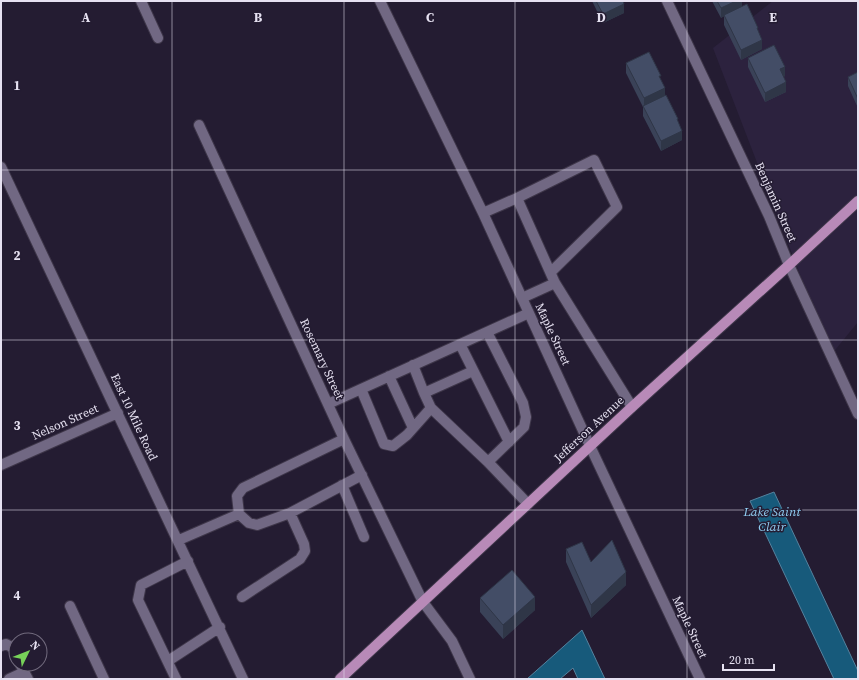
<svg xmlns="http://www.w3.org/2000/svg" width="859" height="680" font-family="'Source Serif 4',serif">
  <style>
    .built { fill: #2c223e }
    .water { fill: #175a7b; stroke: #55829e }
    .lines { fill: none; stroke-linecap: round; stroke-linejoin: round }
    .minor-casing { stroke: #3e3649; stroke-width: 12 }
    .major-casing { stroke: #3e3649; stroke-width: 12 }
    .minor { stroke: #716883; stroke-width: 10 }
    .major { stroke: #b88ab8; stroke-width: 10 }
    .wall { fill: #3a4258 }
    .shaded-wall { fill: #2f3647 }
    .building { fill: #434d66; stroke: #2f3647 }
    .grid { fill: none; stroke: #e6e1f1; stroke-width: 1; stroke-opacity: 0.55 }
    .labels { text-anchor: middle; stroke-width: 3; stroke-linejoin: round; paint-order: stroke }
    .street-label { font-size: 12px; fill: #e6e1f1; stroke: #241c32 }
    .water-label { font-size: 13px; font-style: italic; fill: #91cef3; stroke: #241c32 }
    .grid-label { font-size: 13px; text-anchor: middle; font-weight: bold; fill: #e6e1f1; stroke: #241c32; stroke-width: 3; stroke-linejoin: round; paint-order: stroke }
  </style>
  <rect width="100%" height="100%" fill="#241c32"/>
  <path class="built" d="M773,1H858V322L831,355L713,48Z"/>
  <path class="water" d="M774,492L858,671V679H834L750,501Z
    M582,630L605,679H578L573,668L560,679H527Z"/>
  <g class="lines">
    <defs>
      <path id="minor" d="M141,1L158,38
        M380,1L483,213L590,446L700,679
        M667,1L769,216L789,265L858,414
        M199,125L344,439L423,602L452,641L470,679
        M1,167L243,679
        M517,198L594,160L617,207L551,272
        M483,213L517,198L555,283L632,407
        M522,298L555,283
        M487,332L523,403L526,417L524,427L488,462L528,504
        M460,344L509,442
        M413,365L424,393L473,371
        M389,376L413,428
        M361,389L384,444L393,446L407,435L431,408L424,393
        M328,404L529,313
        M431,408L488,462
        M1,465L118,413
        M342,485L364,537
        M290,513L257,525L249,523L239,514L237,496L243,488L344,439
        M179,540L239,514
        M242,597L300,559L305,551L304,544L290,513L362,475
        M70,606L104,679
        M1,646L6,644L13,648L16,655
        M168,661L220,627
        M20,664L28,679
        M9,679L24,672
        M176,679L138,600L141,585L188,561"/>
      <path id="major" d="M340,679L632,407L789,265L858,201"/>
    </defs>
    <use href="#minor" class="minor-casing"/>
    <use href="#major" class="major-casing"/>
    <use href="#minor" class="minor"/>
    <use href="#major" class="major"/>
  </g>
  <path class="wall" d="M592,1H623L624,13L603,23Z
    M712,1H742V6L758,32L762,49L741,60L724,25V16L721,18Z
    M748,58L785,76L783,77L786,92L765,102L748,67Z
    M626,63L665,96L678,123L682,140L661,151L643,116V107L626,73Z
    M858,72V108L848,86V77Z
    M566,549L591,562L626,585L591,618L566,562Z
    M480,598L535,610L503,639L480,612Z"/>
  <path class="shaded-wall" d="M736,1H742V7L721,18V8Z
    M624,4V13L603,23V14Z
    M762,40V49L741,60V50Z
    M785,67V76L780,78V69Z
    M786,82V92L765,102V93Z
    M665,88V97L644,108V98Z
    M682,131V140L661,151V141Z
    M626,572V585L591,618V605Z
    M535,597V610L503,639V625Z"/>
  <path class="building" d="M596,1H623L624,4L603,14Z
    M717,1H736L721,8Z
    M747,4L758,28H757L762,40L741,50L724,15Z
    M774,45L785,67L780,69L786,82L765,93L748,58Z
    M649,52L661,76H659L665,88L644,98L626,63Z
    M858,72V99L848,77Z
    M666,95L678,119H677L682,131L661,141L643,106Z
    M612,540L626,572L591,605L566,549L582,542L591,562Z
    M512,570L535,597L503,625L480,598Z"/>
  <path class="grid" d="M172,1V679M344,1V679M515,1V679M687,1V679M1,170H858M1,340H858M1,510H858"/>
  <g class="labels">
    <g class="street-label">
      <text transform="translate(776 202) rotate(66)" y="4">Benjamin Street</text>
      <text transform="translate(553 334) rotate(65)" y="4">Maple Street</text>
      <text transform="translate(322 359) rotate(65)" y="4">Rosemary Street</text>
      <text transform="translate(134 417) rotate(65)" y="4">East 10 Mile Road</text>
      <text transform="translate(65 422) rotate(-24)" y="4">Nelson Street</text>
      <text transform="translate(589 429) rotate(-43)" y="4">Jefferson Avenue</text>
      <text transform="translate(690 627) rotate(65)" y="4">Maple Street</text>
    </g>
    <g class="water-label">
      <text x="772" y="516">Lake Saint<tspan x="772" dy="15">Clair</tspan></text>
    </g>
  </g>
  <g class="grid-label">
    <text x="86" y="22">A</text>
    <text x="258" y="22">B</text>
    <text x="430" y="22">C</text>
    <text x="601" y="22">D</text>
    <text x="773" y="22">E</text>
    <text x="17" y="90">1</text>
    <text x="17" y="260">2</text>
    <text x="17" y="430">3</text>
    <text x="17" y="600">4</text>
  </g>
  <rect width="859" height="680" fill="none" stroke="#e6e1f1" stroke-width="4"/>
  <g transform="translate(28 652) rotate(47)"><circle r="19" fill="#241c32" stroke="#726b7e"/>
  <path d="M0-3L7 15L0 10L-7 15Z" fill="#77d259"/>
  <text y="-6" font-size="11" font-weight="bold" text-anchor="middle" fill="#e6e1f1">N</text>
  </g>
  <path d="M723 664v6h51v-6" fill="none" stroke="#e6e1f1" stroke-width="2"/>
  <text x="729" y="664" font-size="12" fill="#e6e1f1" stroke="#241c32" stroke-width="3" paint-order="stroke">20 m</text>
</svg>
